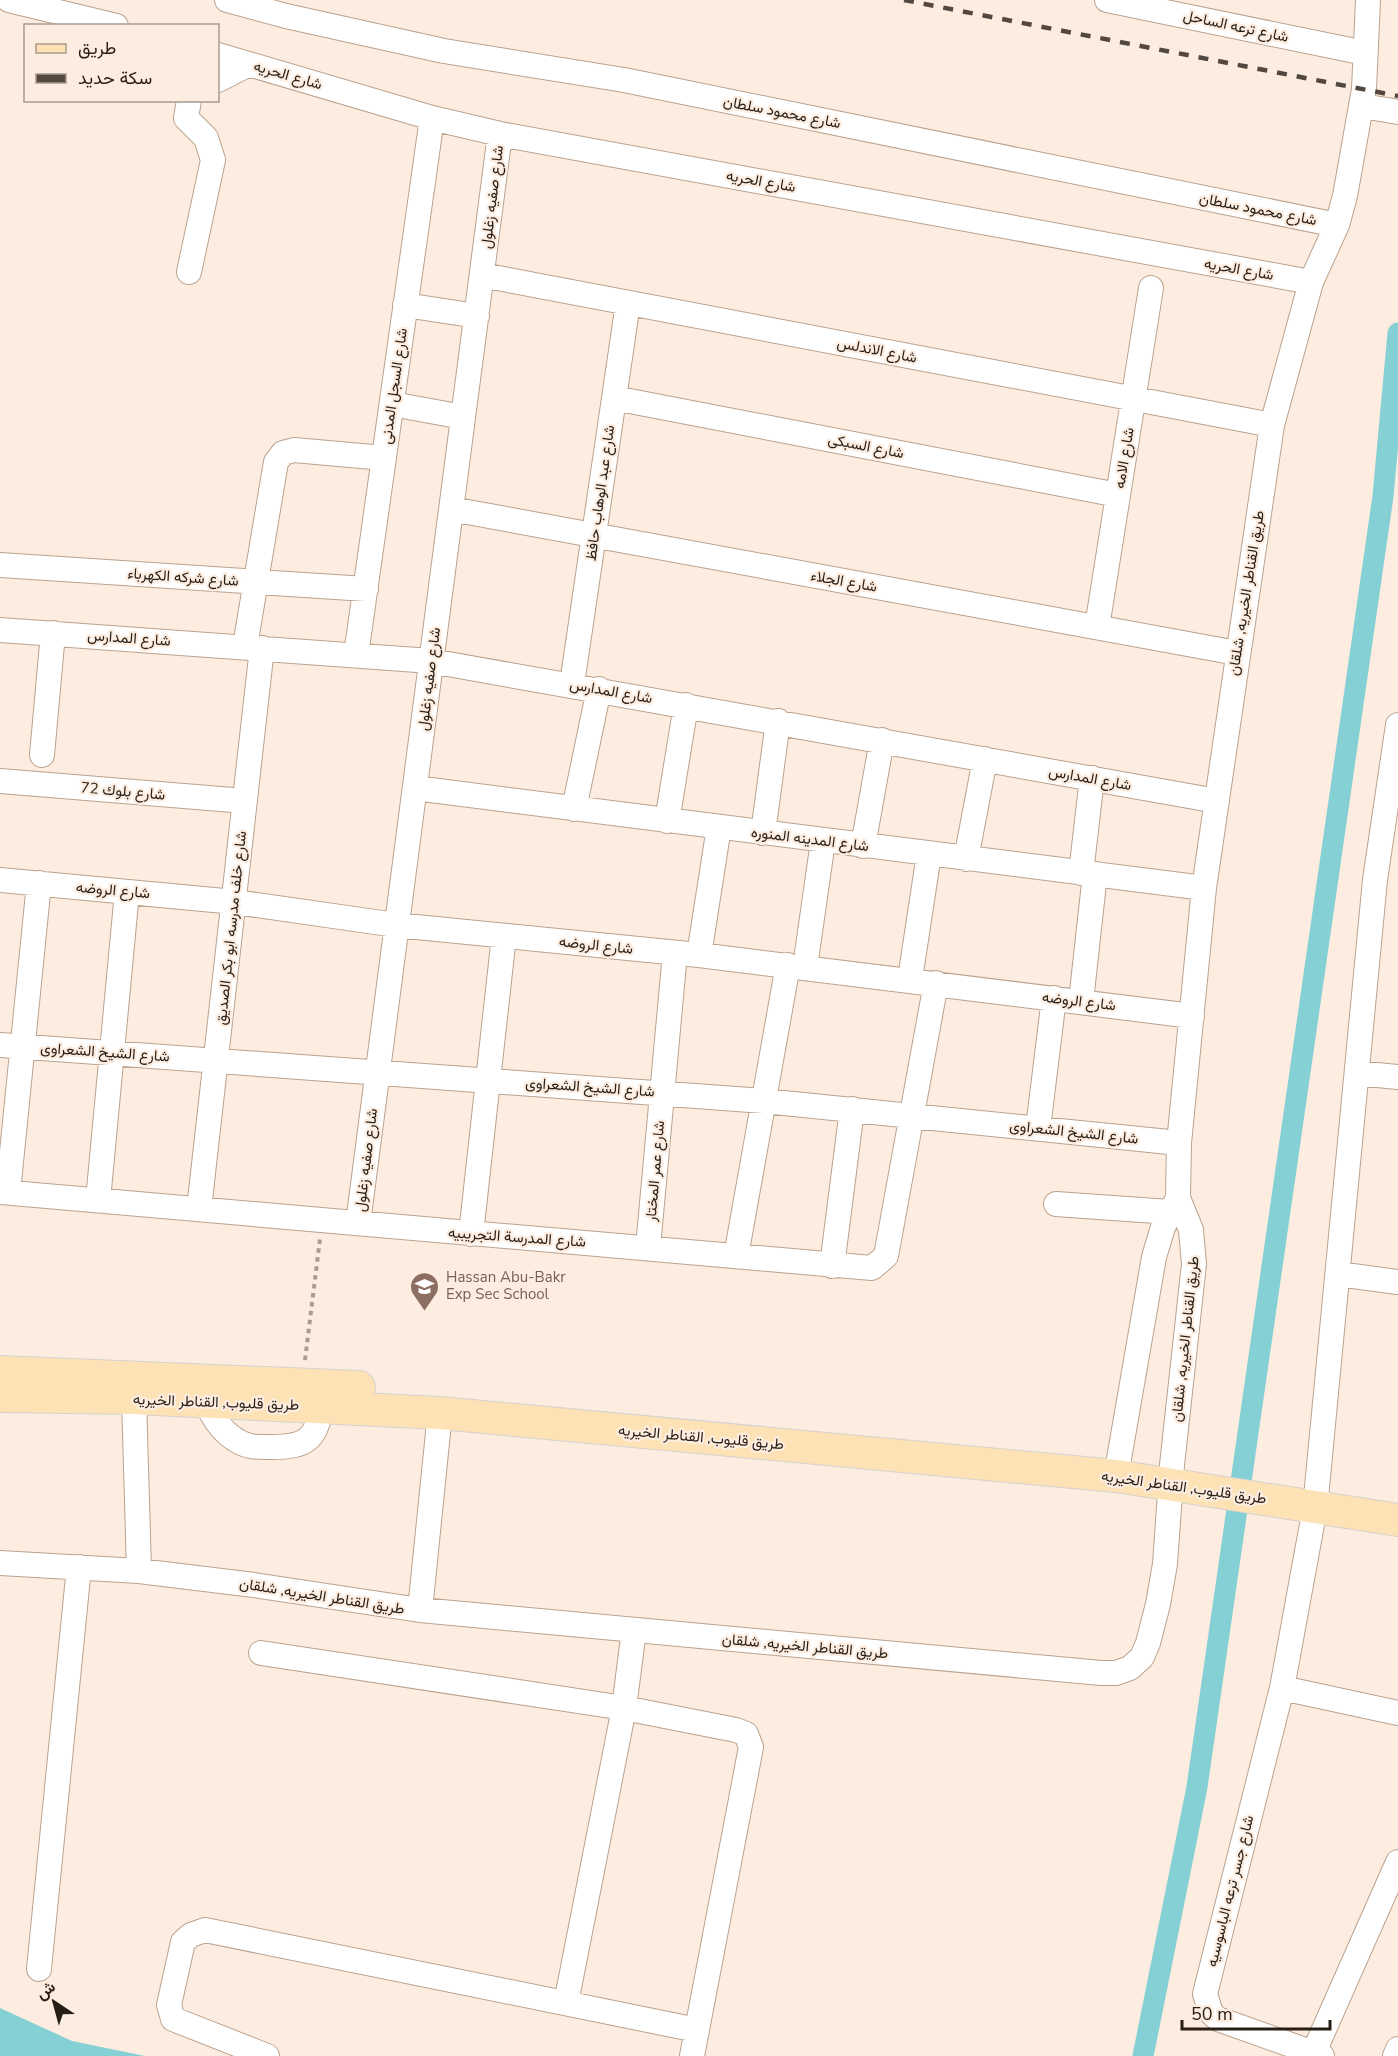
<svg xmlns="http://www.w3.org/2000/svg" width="1398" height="2056" font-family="'Nunito Sans',Vazirmatn,sans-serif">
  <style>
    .water { fill: #85d0d4 }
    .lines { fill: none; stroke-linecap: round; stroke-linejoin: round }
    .canal { stroke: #85d0d4; stroke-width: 21 }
    .minor-casing { stroke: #bba28d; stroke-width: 26 }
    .major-casing { stroke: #d4d2d0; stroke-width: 34 }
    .path { stroke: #a99c91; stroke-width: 4; stroke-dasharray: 4.5 4.5; stroke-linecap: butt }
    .minor { stroke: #fff; stroke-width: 24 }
    .major { stroke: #fde2b6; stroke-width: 32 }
    .rail { stroke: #52483f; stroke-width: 4.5; stroke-dasharray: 10 10; stroke-linecap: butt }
    .labels { text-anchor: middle; stroke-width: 4.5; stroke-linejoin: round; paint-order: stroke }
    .street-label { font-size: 15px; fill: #271e16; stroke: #fdede0 }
    .education-label { font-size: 15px; fill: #785e54; stroke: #fdede0; text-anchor: start }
  </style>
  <rect width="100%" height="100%" fill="#fdede0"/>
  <path class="water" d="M0,2008L72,2041L145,2056H0Z"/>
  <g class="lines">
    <path class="canal" d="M1143,2056L1197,1787L1383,496L1398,333"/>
    <defs>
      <path id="minor" d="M9,0L116,26
        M227,0L286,16L444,51L624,80L1337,225
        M1107,0L1365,53
        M218,55L432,118L500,134L1311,282
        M218,80L249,64
        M189,100L186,118L206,138L213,160L189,272
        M1362,106L1398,112
        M482,275L1272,425
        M405,305L477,316
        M614,398L1118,495
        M392,404L463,417
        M451,509L1237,653
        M0,565L366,589
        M1097,627L1151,288
        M0,630L431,661L1217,801
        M245,646L276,462L283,453L294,450L384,458
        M356,655L432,118
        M572,684L628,303
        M42,755L53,633
        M0,781L245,801
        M415,788L1204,888
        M574,809L599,689
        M667,821L686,705
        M763,833L778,721
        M863,846L882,740
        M966,859L985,759
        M1081,873L1092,778
        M0,880L235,902L396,925L699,955L1192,1016
        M699,955L719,827
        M805,967L823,841
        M910,979L929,854
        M1081,1001L1095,874
        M0,1045L764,1101L1179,1143
        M1357,1073L1398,1077
        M1038,1128L1054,998
        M0,1192L872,1268L886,1256L936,983
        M8,1192L39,883
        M98,1200L127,892
        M1056,1204L1170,1212
        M199,1209L262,648
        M358,1223L500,134
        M471,1234L504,936
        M648,1247L675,953
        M736,1256L788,965
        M832,1266L852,1109
        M1338,1274L1398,1282
        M134,1398L139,1571
        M205,1401C213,1417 221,1431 236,1440C248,1448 259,1447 272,1447C305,1447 317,1440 321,1406
        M1116,1476L1154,1257L1163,1227L1178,1198
        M0,1563L139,1571L254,1585L420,1610L1101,1673H1116L1130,1668L1142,1657L1148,1643L1158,1604L1165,1564L1172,1465L1194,1264L1191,1230L1178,1198L1179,1143L1204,888L1272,425L1311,282L1337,225L1345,196L1364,89L1368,0
        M420,1610L440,1413
        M261,1653L624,1708L736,1730L746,1734L751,1747L692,2056
        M1282,1688L1398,1713
        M39,1969L79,1567
        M566,2003L624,1708L634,1630
        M1314,2052L1398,1862
        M267,2056L173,2019L169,2005L183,1942L191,1935L205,1930L697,2030
        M1322,2056L1218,2019L1211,2013L1205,1994L1282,1688L1315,1508L1375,880L1398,725
        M1395,2056L1398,2049"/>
      <path id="major" d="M0,1372L359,1387
        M0,1396L134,1398L440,1413L1116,1476L1398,1520"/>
    </defs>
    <use href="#minor" class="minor-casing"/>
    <use href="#major" class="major-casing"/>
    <path class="path" d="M305,1360L320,1239"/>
    <use href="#minor" class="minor"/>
    <use href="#major" class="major"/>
    <path class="rail" d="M904,0L1398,96"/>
  </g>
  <defs>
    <symbol id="school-pin" viewBox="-11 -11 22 30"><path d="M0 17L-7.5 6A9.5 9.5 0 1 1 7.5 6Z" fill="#8d6e63" stroke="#fdede0"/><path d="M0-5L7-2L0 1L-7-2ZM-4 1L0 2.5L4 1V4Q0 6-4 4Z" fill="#fff"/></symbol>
  </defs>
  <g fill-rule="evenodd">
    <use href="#school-pin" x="408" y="1270" width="33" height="45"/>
  </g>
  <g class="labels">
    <g class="street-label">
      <text transform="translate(1236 26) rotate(12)" y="5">شارع ترعه الساحل</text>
      <text transform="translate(288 75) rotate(16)" y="5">شارع الحريه</text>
      <text transform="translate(782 112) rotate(11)" y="5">شارع محمود سلطان</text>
      <text transform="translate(761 181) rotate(10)" y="5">شارع الحريه</text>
      <text transform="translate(492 197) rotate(-83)" y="5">شارع صفيه زغلول</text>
      <text transform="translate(1258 209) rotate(11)" y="5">شارع محمود سلطان</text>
      <text transform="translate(1239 269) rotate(10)" y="5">شارع الحريه</text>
      <text transform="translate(877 350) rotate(11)" y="5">شارع الاندلس</text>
      <text transform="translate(394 386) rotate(-82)" y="5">شارع السجل المدنى</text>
      <text transform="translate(866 446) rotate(11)" y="5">شارع السبكى</text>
      <text transform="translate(1124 458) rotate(-81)" y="5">شارع الامه</text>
      <text transform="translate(600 493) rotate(-82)" y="5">شارع عبد الوهاب حافظ</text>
      <text transform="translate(183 577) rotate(4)" y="5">شارع شركه الكهرباء</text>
      <text transform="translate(844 581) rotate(10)" y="5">شارع الجلاء</text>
      <text transform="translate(1246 593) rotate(-81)" y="5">طريق القناطر الخيريه, شلقان</text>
      <text transform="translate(129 638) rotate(4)" y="5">شارع المدارس</text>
      <text transform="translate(429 679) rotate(-83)" y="5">شارع صفيه زغلول</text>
      <text transform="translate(611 691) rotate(10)" y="5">شارع المدارس</text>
      <text transform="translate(1090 778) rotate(10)" y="5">شارع المدارس</text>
      <text transform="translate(123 791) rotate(5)" y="5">شارع بلوك 72</text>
      <text transform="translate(810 839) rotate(7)" y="5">شارع المدينه المنوره</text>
      <text transform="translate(113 890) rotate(5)" y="5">شارع الروضه</text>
      <text transform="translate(231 928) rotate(-84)" y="5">شارع خلف مدرسه ابو بكر الصديق</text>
      <text transform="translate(596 945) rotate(6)" y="5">شارع الروضه</text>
      <text transform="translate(1079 1001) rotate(7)" y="5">شارع الروضه</text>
      <text transform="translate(105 1052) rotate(4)" y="5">شارع الشيخ الشعراوى</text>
      <text transform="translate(590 1087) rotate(4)" y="5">شارع الشيخ الشعراوى</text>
      <text transform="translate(1074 1132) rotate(6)" y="5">شارع الشيخ الشعراوى</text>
      <text transform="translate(366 1160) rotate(-83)" y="5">شارع صفيه زغلول</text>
      <text transform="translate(655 1171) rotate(-85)" y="5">شارع عمر المختار</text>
      <text transform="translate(517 1237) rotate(4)" y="5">شارع المدرسة التجريبيه</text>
      <text transform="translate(1185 1339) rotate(-84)" y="5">طريق القناطر الخيريه, شلقان</text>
      <text transform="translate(216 1402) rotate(2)" y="5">طريق قليوب, القناطر الخيريه</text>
      <text transform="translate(701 1437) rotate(5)" y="5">طريق قليوب, القناطر الخيريه</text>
      <text transform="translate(1184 1487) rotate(8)" y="5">طريق قليوب, القناطر الخيريه</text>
      <text transform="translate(322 1596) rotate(9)" y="5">طريق القناطر الخيريه, شلقان</text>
      <text transform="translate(805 1646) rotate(5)" y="5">طريق القناطر الخيريه, شلقان</text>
      <text transform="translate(1230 1891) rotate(-76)" y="5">شارع جسر ترعه الباسوسيه</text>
    </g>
    <g class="education-label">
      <text x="446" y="1282">Hassan Abu-Bakr<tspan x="446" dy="17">Exp Sec School</tspan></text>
    </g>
  </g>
  <rect x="24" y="24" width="195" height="78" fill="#fdede0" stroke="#a79a8f" stroke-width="1.5"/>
  <rect x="36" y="44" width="30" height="9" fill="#fde2b6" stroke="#a79a8f" stroke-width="1.5"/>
  <text x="78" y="54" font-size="18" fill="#271e16">طريق</text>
  <rect x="36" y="74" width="30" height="9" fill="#52483f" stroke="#a79a8f" stroke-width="1.5"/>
  <text x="78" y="84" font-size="18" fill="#271e16">سكة حديد</text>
  <g transform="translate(54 2002) rotate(324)" stroke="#fdede0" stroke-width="4.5" paint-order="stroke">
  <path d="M0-4.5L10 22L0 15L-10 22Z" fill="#271e16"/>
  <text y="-9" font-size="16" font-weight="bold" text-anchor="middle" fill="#271e16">ش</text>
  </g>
  <path d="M1182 2020v9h148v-9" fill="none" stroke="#271e16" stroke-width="3"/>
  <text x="1191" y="2020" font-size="18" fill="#271e16" stroke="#fdede0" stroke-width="4.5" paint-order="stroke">50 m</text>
</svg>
